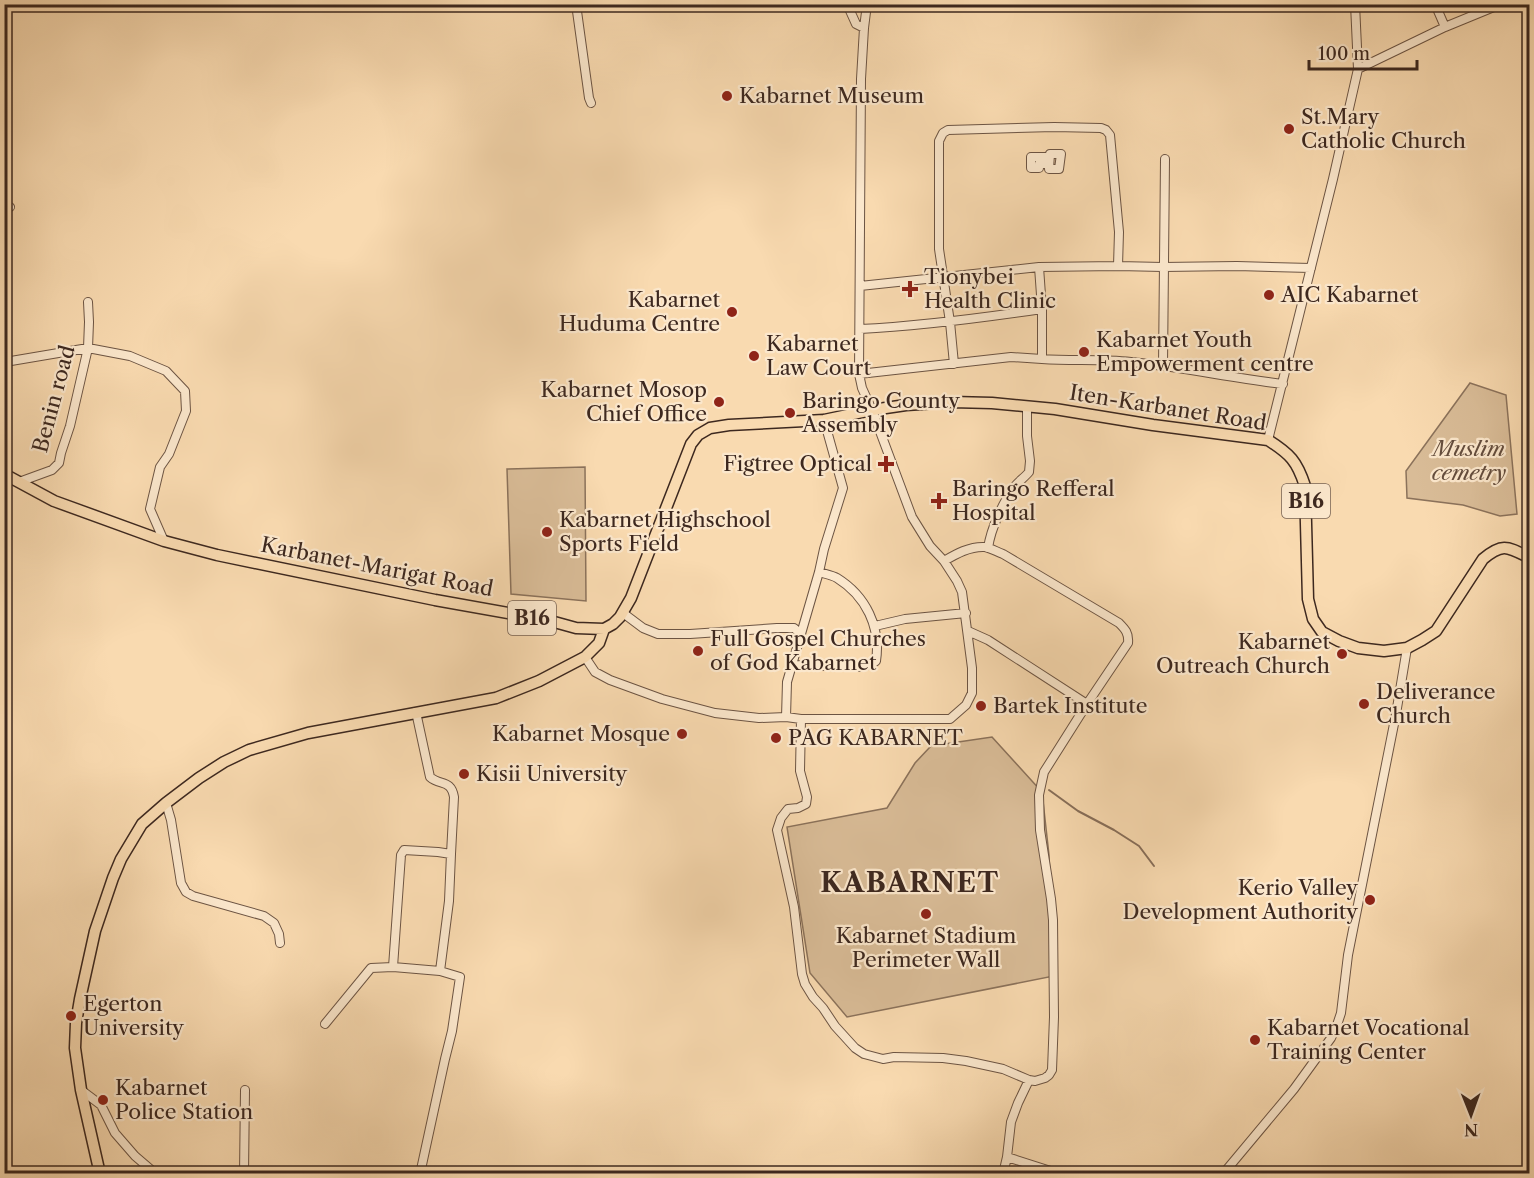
<svg xmlns="http://www.w3.org/2000/svg" width="1534" height="1178" font-family="'Libre Caslon Text',serif">
  <style>
    .green { fill: #d9bc97; stroke: #8b725b; stroke-width: 1.5 }
    .lines { fill: none; stroke-linecap: round; stroke-linejoin: round }
    .stream { stroke: #876e59; stroke-width: 2 }
    .minor-casing { stroke: #6c5443; stroke-width: 10 }
    .major-casing { stroke: #3d281f; stroke-width: 13 }
    .minor { stroke: #fbe7cc; stroke-width: 8 }
    .major { stroke: #f9dab0; stroke-width: 10 }
    .poi-dot { fill: #8f2418; stroke: #fbe7cc; stroke-width: 2 }
    .labels { text-anchor: middle; stroke-width: 4.5; stroke-linejoin: round; paint-order: stroke }
    .shield { fill: #fbe7cc; stroke: #766153; stroke-width: 1.5 }
    .shield-label { font-size: 20px; font-weight: bold; fill: #3d281f }
    .poi-label { font-size: 21px; fill: #3d281f; stroke: #fbe7cc; text-anchor: start }
    .street-label { font-size: 21px; fill: #3d281f; stroke: #fbe7cc }
    .park-label { font-size: 21px; font-style: italic; fill: #644d3d; stroke: #fbe7cc }
    .district-label { font-size: 27px; font-weight: bold; letter-spacing: 1.5px; fill: #3d281f; stroke: #fbe7cc }
  </style>
  <rect width="100%" height="100%" fill="#f9dab0"/>
  <filter id="stains"><feTurbulence type="fractalNoise" baseFrequency=".00333" numOctaves="4"/><feColorMatrix values="0 0 0 0 .2 0 0 0 0 .09 0 0 0 0 .02 0 0 0 .5 -.17"/></filter>
  <radialGradient id="worn" r=".72"><stop offset=".6" stop-color="#630" stop-opacity="0"/><stop offset="1" stop-color="#630" stop-opacity=".3"/></radialGradient>
  <path class="green" d="M1470,383L1506,395L1517,514L1500,516L1463,505L1407,498L1406,471Z
    M585,467L586,601L511,594L507,469Z
    M992,737L1042,792L1049,855L1054,976L847,1017L810,973L787,827L887,808L915,763L931,746Z"/>
  <g class="lines">
    <path class="stream" d="M1049,790L1078,811L1114,830L1139,846L1154,866"/>
    <defs>
      <path id="minor" d="M576,4L589,98L591,103
        M847,4L856,24L864,28
        M1435,4L1445,27
        M1358,69L1445,27L1501,4
        M1050,154H1061L1059,169H1049Z
        M1031,157H1048V164H1039V168H1031Z
        M4,210L10,207
        M860,286L1039,267L1118,266L1163,267L1237,266L1311,268
        M860,329C921,326 981,318 1042,309
        M1042,359C1072,361 1101,359 1131,362C1182,367 1232,378 1283,384
        M4,360L11,361L88,348L130,356L166,371L185,391L186,411L169,454L160,467L150,509L164,541
        M954,364L950,322L939,249V141L943,133L948,130L1054,127L1101,128L1106,130L1110,135L1119,232L1118,266
        M1163,366L1165,159
        M859,374L1011,357L1042,359V309L1039,267
        M1268,440L1333,179L1358,69L1355,4
        M19,482L52,470L59,463L61,453L70,426L88,348L89,322L88,302
        M988,548C991,528 1003,502 1015,486C1019,481 1025,477 1029,472L1030,461L1027,436V406
        M944,561C956,554 970,546 985,547C991,548 997,552 1003,554L1119,623C1125,629 1129,633 1128,643L1087,704
        M623,613L643,628L658,634H690L777,628H794L801,634
        M875,626L905,619L966,613
        M585,657L595,672L610,680L662,699L715,713L759,718L786,717L801,719H950L966,705L972,693V668L962,592L957,581L944,561L930,546L912,517L872,410L862,388L859,374L861,79L864,28L867,4
        M791,665L861,667L872,664L876,661C881,627 866,596 837,578C832,575 825,574 819,572
        M416,712L430,777C440,786 451,779 454,797L451,854
        M786,717L787,682L819,572L824,549L843,488L824,420
        M801,719L800,771L807,797L806,804L798,808L788,809L781,818L777,830L794,907L802,974L805,984L813,997L823,1008L835,1026L855,1048L864,1054L883,1059L894,1057L943,1058L966,1061L1003,1069L1029,1080L1035,1081L1045,1078L1049,1075L1052,1070L1054,1017L1053,920L1051,899L1040,830L1039,795L1044,772L1087,704L988,640L968,631
        M166,803L171,820L181,883L186,892L193,896L264,916L274,923L279,934L280,943
        M325,1024L371,968L393,967
        M81,1090L101,1105L115,1133L135,1156L156,1174
        M1007,1157L1011,1122L1018,1103L1029,1080
        M244,1174L245,1090
        M420,1174L445,1059L452,1031L460,977L440,971L449,901L451,854L438,852L404,850L401,855L393,967L440,971
        M1003,1174L1007,1157L1060,1174
        M1223,1174L1294,1089L1331,1038L1337,1025L1341,1013L1348,955L1396,714L1407,648"/>
      <path id="major" d="M4,474L54,501L164,541L217,555L435,600L547,620L576,628L604,629L613,624L620,617L631,598L691,444L698,435L710,428L729,425L824,420L872,410L906,405L952,402L992,403L1055,409L1153,425L1268,440C1290,454 1297,461 1305,486L1308,599L1313,619L1322,632L1339,641L1358,648L1384,651L1407,648L1422,640L1436,631L1483,559C1503,542 1508,547 1530,558
        M100,1174L81,1090L75,1048L76,1023L80,999L95,931L113,878L121,859L142,824L166,803L199,778L224,762L249,750L308,733L496,698L539,681L585,657L599,643L604,629"/>
    </defs>
    <use href="#minor" class="minor-casing"/>
    <use href="#major" class="major-casing"/>
    <use href="#minor" class="minor"/>
    <use href="#major" class="major"/>
  </g>
  <g class="poi-dot">
    <circle cx="727" cy="96" r="6"/>
    <circle cx="1289" cy="129" r="6"/>
    <path d="M907 280h6v6h6v6h-6v6h-6v-6h-6v-6h6z"/>
    <circle cx="1269" cy="295" r="6"/>
    <circle cx="732" cy="312" r="6"/>
    <circle cx="1084" cy="352" r="6"/>
    <circle cx="754" cy="356" r="6"/>
    <circle cx="719" cy="402" r="6"/>
    <circle cx="790" cy="413" r="6"/>
    <path d="M883 455h6v6h6v6h-6v6h-6v-6h-6v-6h6z"/>
    <path d="M936 492h6v6h6v6h-6v6h-6v-6h-6v-6h6z"/>
    <circle cx="547" cy="532" r="6"/>
    <circle cx="698" cy="651" r="6"/>
    <circle cx="1342" cy="654" r="6"/>
    <circle cx="1364" cy="704" r="6"/>
    <circle cx="981" cy="706" r="6"/>
    <circle cx="682" cy="734" r="6"/>
    <circle cx="776" cy="738" r="6"/>
    <circle cx="464" cy="774" r="6"/>
    <circle cx="1370" cy="900" r="6"/>
    <circle cx="926" cy="914" r="6"/>
    <circle cx="71" cy="1016" r="6"/>
    <circle cx="1255" cy="1040" r="6"/>
    <circle cx="103" cy="1100" r="6"/>
  </g>
  <g class="labels">
    <g class="shield">
      <rect x="1282" y="484" width="48" height="34" rx="4.5"/>
      <rect x="508" y="601" width="48" height="34" rx="4.5"/>
    </g>
    <g class="shield-label">
      <text x="1306" y="508">B16</text>
      <text x="532" y="625">B16</text>
    </g>
    <g class="poi-label">
      <text x="739" y="103">Kabarnet Museum</text>
      <text x="1301" y="124">St.Mary<tspan x="1301" dy="24">Catholic Church</tspan></text>
      <text x="924" y="284">Tionybei<tspan x="924" dy="24">Health Clinic</tspan></text>
      <text x="1281" y="302">AIC Kabarnet</text>
      <text x="720" y="307" text-anchor="end">Kabarnet<tspan x="720" dy="24">Huduma Centre</tspan></text>
      <text x="1096" y="347">Kabarnet Youth<tspan x="1096" dy="24">Empowerment centre</tspan></text>
      <text x="766" y="351">Kabarnet<tspan x="766" dy="24">Law Court</tspan></text>
      <text x="707" y="397" text-anchor="end">Kabarnet Mosop<tspan x="707" dy="24">Chief Office</tspan></text>
      <text x="802" y="408">Baringo County<tspan x="802" dy="24">Assembly</tspan></text>
      <text x="872" y="471" text-anchor="end">Figtree Optical</text>
      <text x="952" y="496">Baringo Refferal<tspan x="952" dy="24">Hospital</tspan></text>
      <text x="559" y="527">Kabarnet Highschool<tspan x="559" dy="24">Sports Field</tspan></text>
      <text x="710" y="646">Full Gospel Churches<tspan x="710" dy="24">of God Kabarnet</tspan></text>
      <text x="1330" y="649" text-anchor="end">Kabarnet<tspan x="1330" dy="24">Outreach Church</tspan></text>
      <text x="1376" y="699">Deliverance<tspan x="1376" dy="24">Church</tspan></text>
      <text x="993" y="713">Bartek Institute</text>
      <text x="670" y="741" text-anchor="end">Kabarnet Mosque</text>
      <text x="788" y="745">PAG KABARNET</text>
      <text x="476" y="781">Kisii University</text>
      <text x="1358" y="895" text-anchor="end">Kerio Valley<tspan x="1358" dy="24">Development Authority</tspan></text>
      <text x="926" y="943" text-anchor="middle">Kabarnet Stadium<tspan x="926" dy="24">Perimeter Wall</tspan></text>
      <text x="83" y="1011">Egerton<tspan x="83" dy="24">University</tspan></text>
      <text x="1267" y="1035">Kabarnet Vocational<tspan x="1267" dy="24">Training Center</tspan></text>
      <text x="115" y="1095">Kabarnet<tspan x="115" dy="24">Police Station</tspan></text>
    </g>
    <g class="street-label">
      <text transform="translate(54 399) rotate(-75)" y="7">Benin road</text>
      <text transform="translate(1168 408) rotate(9)" y="7">Iten-Karbanet Road</text>
      <text transform="translate(377 567) rotate(11)" y="7">Karbanet-Marigat Road</text>
    </g>
    <g class="park-label">
      <text x="1469" y="456">Muslim<tspan x="1469" dy="24">cemetry</tspan></text>
    </g>
    <g class="district-label">
      <text x="910" y="892">KABARNET</text>
    </g>
  </g>
  <rect width="1534" height="1178" fill="none" stroke="#f9dab0" stroke-width="24"/>
  <rect x="6" y="6" width="1522" height="1166" fill="none" stroke="#3d281f" stroke-width="3"/>
  <rect x="12" y="12" width="1510" height="1154" fill="none" stroke="#3d281f" stroke-width="1.5"/>
  <g transform="translate(1471 1115) rotate(179)" stroke="#fbe7cc" stroke-width="4.5" paint-order="stroke">
  <path d="M0-4.5L10 22L0 15L-10 22Z" fill="#3d281f"/>
  <text y="-9" font-size="16" font-weight="bold" text-anchor="middle" fill="#3d281f">N</text>
  </g>
  <path d="M1309 60v9h108v-9" fill="none" stroke="#3d281f" stroke-width="3"/>
  <text x="1318" y="60" font-size="18" fill="#3d281f" stroke="#fbe7cc" stroke-width="4.5" paint-order="stroke">100 m</text>
  <rect width="100%" height="100%" filter="url(#stains)"/>
  <rect width="100%" height="100%" fill="url(#worn)"/>
</svg>
